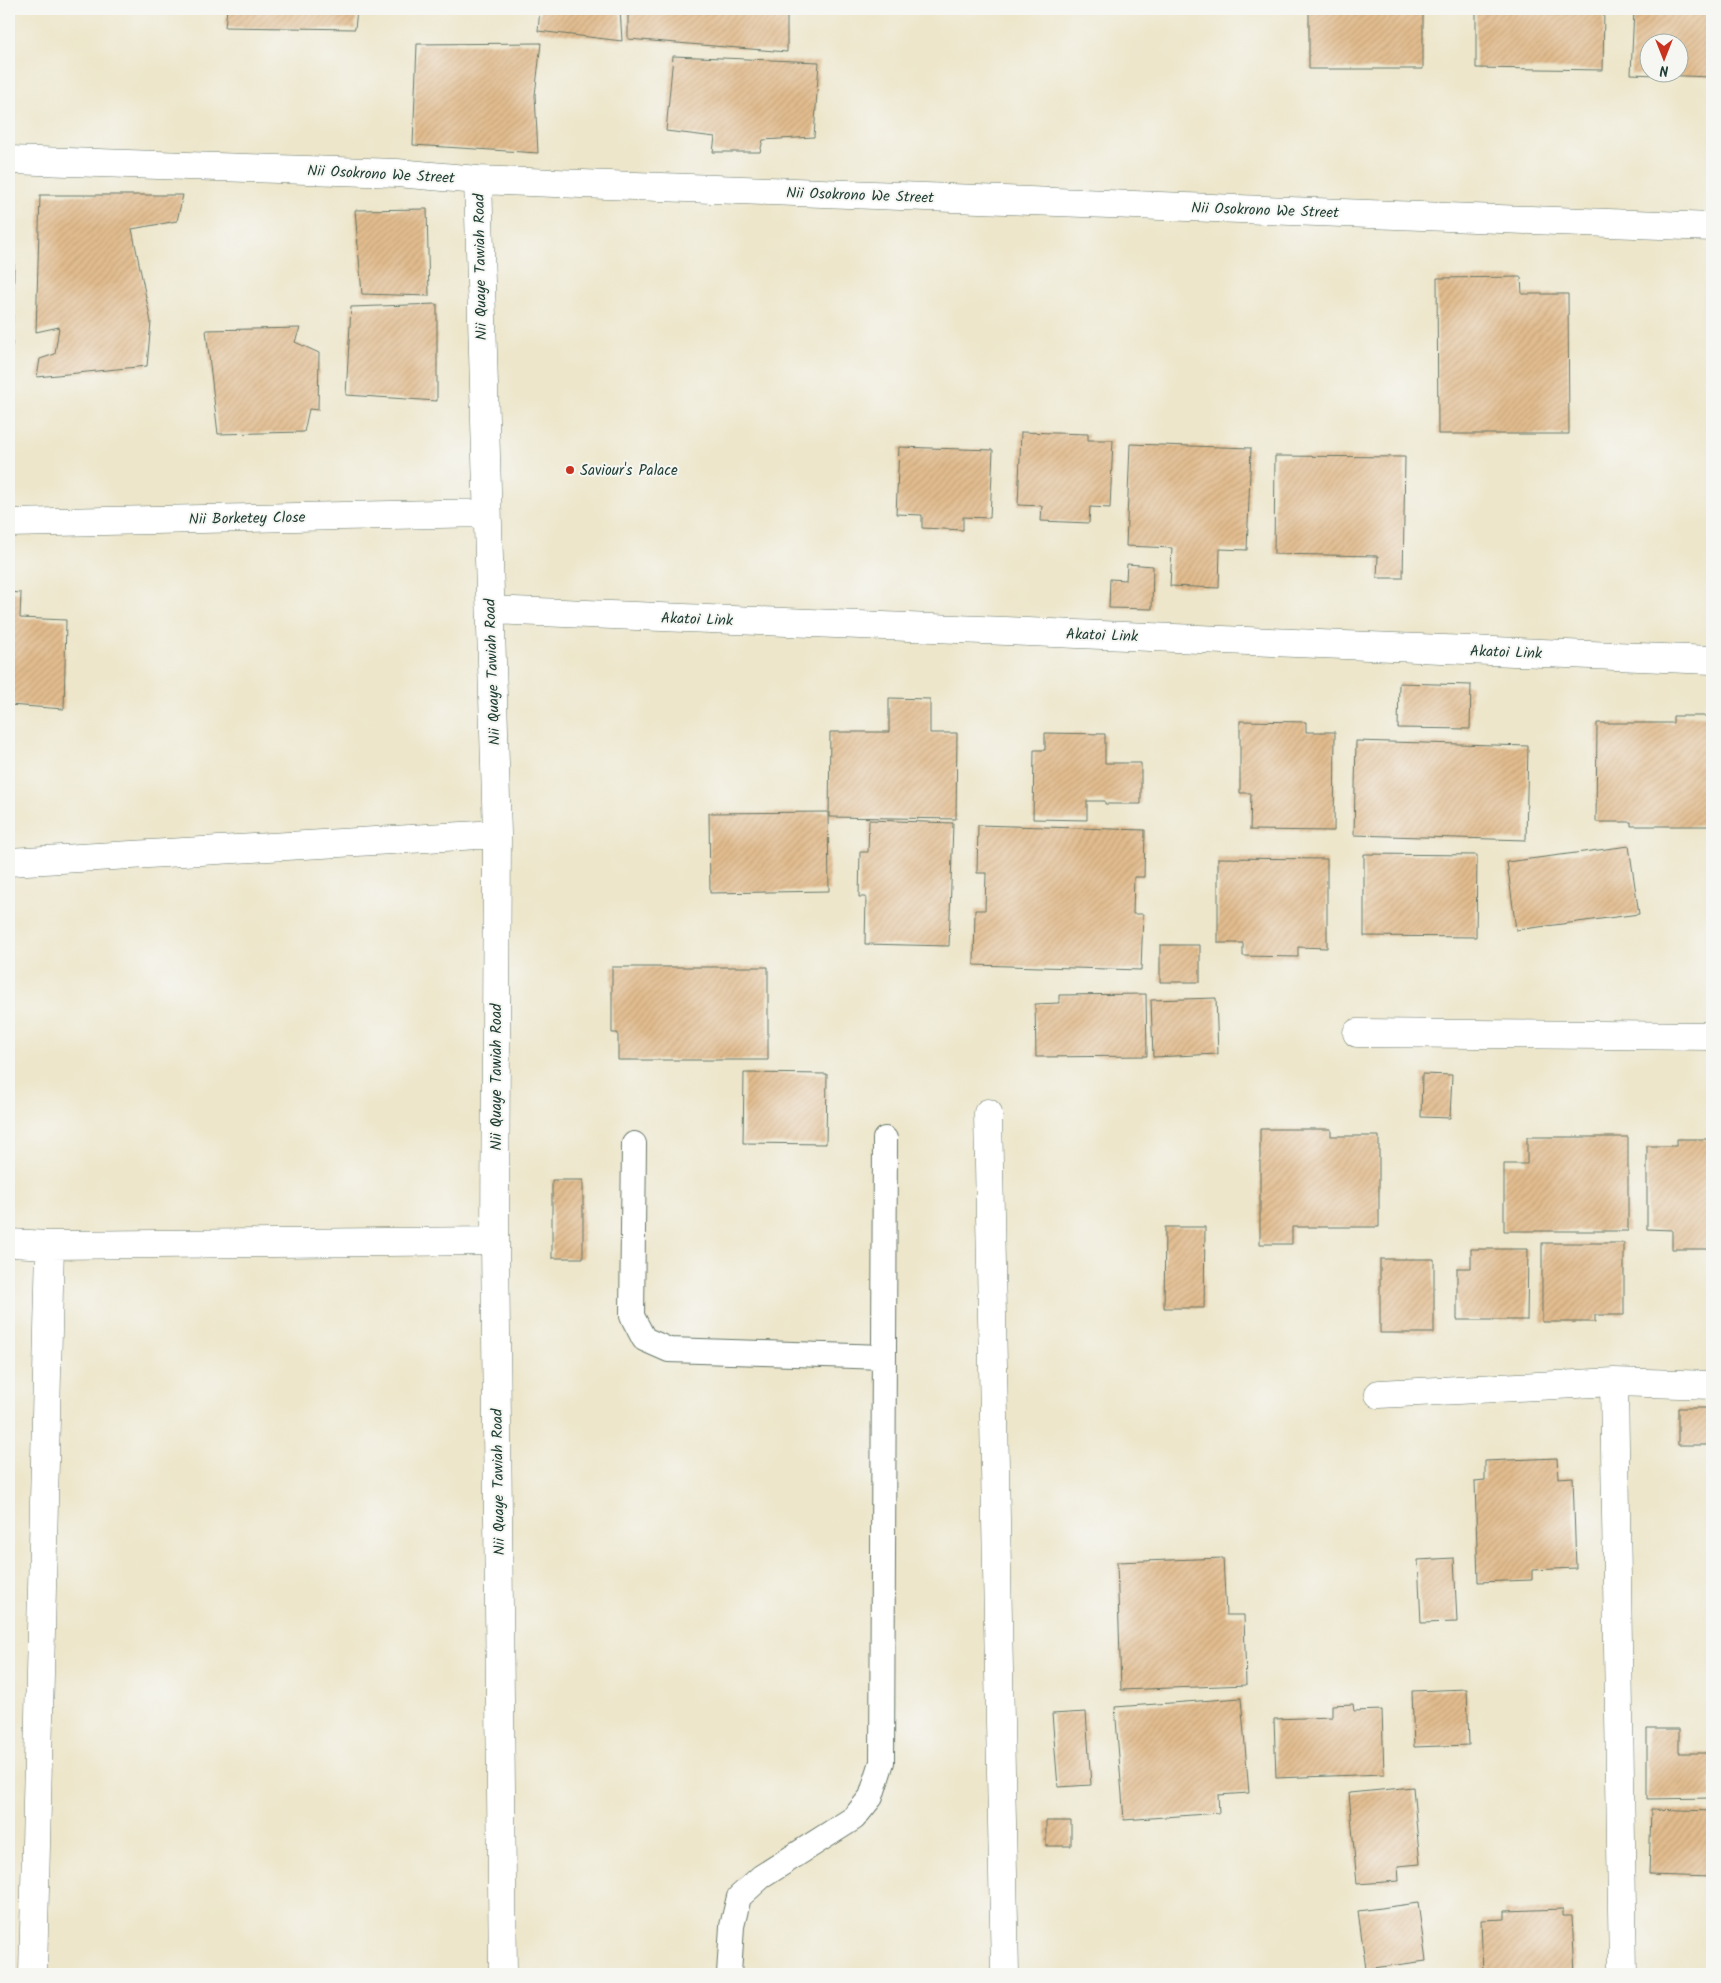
<svg xmlns="http://www.w3.org/2000/svg" width="1721" height="1983" font-family="Kalam,sans-serif">
  <style>
    .building { fill: url(#building-hatch); fill-rule: evenodd }
    .lines { fill: none; stroke-linecap: round; stroke-linejoin: round }
    .lane-casing { stroke: #677869; stroke-width: 26 }
    .street-casing { stroke: #677869; stroke-width: 29 }
    .lane { stroke: #fff; stroke-width: 24 }
    .street { stroke: #fff; stroke-width: 28 }
    .poi-dot { fill: #c8321e; stroke: #f6f6f2; stroke-width: 2 }
    .labels { text-anchor: middle; stroke-width: 4; stroke-linejoin: round; paint-order: stroke }
    .street-label { font-size: 15px; fill: #1f3d34; stroke: #f6f6f2 }
    .poi-label { font-size: 15px; fill: #1f3d34; stroke: #f6f6f2; text-anchor: start }
  </style>
  <defs>
    <pattern id="building-hatch" width="6" height="6" patternUnits="userSpaceOnUse" patternTransform="scale(1.25)"><rect width="6" height="6" fill="#e2bc8e"/><path d="M-1 1l2-2M0 6l6-6M5 7l2-2" fill="none" stroke="#c1a27b"/></pattern>
  </defs>
  <rect width="100%" height="100%" fill="#f6f6f2"/>
  <filter id="ink" filterUnits="userSpaceOnUse"><feTurbulence type="fractalNoise" baseFrequency=".02" numOctaves="2"/><feDisplacementMap in="SourceGraphic" scale="10" xChannelSelector="R" yChannelSelector="G"/><feConvolveMatrix kernelMatrix="1 2 1 2 8 2 1 2 1" color-interpolation-filters="sRGB"/></filter>
  <filter id="wash" filterUnits="userSpaceOnUse"><feTurbulence type="fractalNoise" baseFrequency=".0096" numOctaves="4" result="noise"/><feDisplacementMap in="SourceGraphic" scale="20" xChannelSelector="R" yChannelSelector="G"/><feGaussianBlur stdDeviation="1.12" result="paint"/><feColorMatrix in="noise" values="0 0 0 0 0 0 0 0 0 0 0 0 0 0 0 0 0 1.4 0 .05"/><feComposite in="paint" operator="in"/></filter>
  <g filter="url(#wash)">
    <rect width="100%" height="100%" fill="#ede6cb"/>
    <g id="blocks">
      <path class="building" d="M227,9H357L355,29L225,27Z
        M540,9H620L622,41L538,31Z
        M628,9H787V52L628,39Z
        M1309,9H1453V11H1423V69H1309Z
        M1476,9H1604L1603,70L1476,68Z
        M1634,9H1712L1711,77L1631,74ZM1648,42H1678V72H1648Z
        M541,43L535,95L538,153L413,145L417,44Z
        M673,56L819,62L814,137L763,140L760,152H713L715,137L666,131Z
        M40,195H183L177,221L132,229L151,322L147,366L37,377L40,359L55,354L59,327L36,332Z
        M427,209L429,296L362,294L355,210Z
        M9,264H14L12,346H9Z
        M1521,277L1522,294H1568L1569,434H1438L1437,278Z
        M437,304V401L346,395L351,307Z
        M300,328L295,342L319,353L318,410L309,409L304,432L218,434L206,330Z
        M1021,432L1088,434V440H1113L1110,508L1090,507L1089,523L1041,521L1042,506L1018,505Z
        M1130,444L1251,448L1247,550L1220,549L1219,588L1170,586L1172,548L1126,546Z
        M899,447L993,450L990,518L963,517V530L922,528V515L896,514Z
        M1275,456L1405,457L1403,578H1377L1378,556L1274,554Z
        M1127,564L1153,566L1152,609L1109,608L1110,579L1126,580Z
        M9,592L21,593L20,618L66,620L64,709L9,705Z
        M1399,683L1471,685L1470,729L1398,728Z
        M889,698L930,699V733H957L956,819L829,817L830,732H889Z
        M1673,716H1709V826H1631V822H1596L1597,723H1673Z
        M1240,721L1306,722V732H1335L1334,831L1250,830L1251,793H1240Z
        M1045,733L1105,734V763H1141V804H1105V801H1087V820L1033,819L1034,750H1045Z
        M1356,741L1528,746L1526,840L1354,835Z
        M828,812L829,891L710,893L709,813Z
        M869,820L953,823L949,946L865,944L866,897H859L860,852H868Z
        M978,825L1145,830L1144,877H1134L1133,914H1143L1141,970L974,965L975,910H985L986,873H977Z
        M1629,846L1639,914L1516,930L1507,862Z
        M1364,854L1477,855L1476,937L1364,936Z
        M1218,858L1327,859V948L1298,947V957L1243,956V943H1218Z
        M1160,945H1200V982H1160Z
        M612,967H768V1060H618V1033H612Z
        M1146,994L1147,1056L1036,1057L1035,1004L1059,1003V995Z
        M1216,998L1218,1054L1153,1057L1151,1000Z
        M744,1073L827,1074L826,1144L743,1143Z
        M1422,1074L1452,1075L1450,1118L1421,1117Z
        M1260,1129H1331V1136H1379V1227H1292V1244H1260Z
        M1527,1137H1628V1231H1504V1164H1527Z
        M1677,1139H1712V1249H1672V1230L1647,1229V1146H1677Z
        M552,1180H583V1258H552Z
        M1165,1227H1205L1204,1308H1164Z
        M1542,1243H1624V1315H1595V1322H1542Z
        M1471,1249H1528L1527,1320H1457V1268H1471Z
        M1380,1259H1434V1333H1380Z
        M1678,1408H1712V1445H1678Z
        M1557,1458L1558,1478L1573,1477L1576,1568L1532,1570V1580L1478,1582L1475,1481L1485,1480V1461Z
        M1223,1558L1226,1615H1244L1246,1685L1121,1690L1117,1562Z
        M1454,1558L1457,1622L1421,1623L1418,1560Z
        M1467,1689L1469,1745L1414,1747L1412,1691Z
        M1241,1698L1249,1793L1218,1795L1219,1813L1124,1820L1115,1707Z
        M1353,1704L1354,1711L1382,1710L1384,1774L1276,1778L1274,1719L1332,1717V1705Z
        M1086,1712L1091,1785L1058,1787L1052,1714Z
        M1647,1729H1679V1753H1712V1798L1647,1799Z
        M1413,1787L1420,1864L1398,1866L1399,1881L1357,1884L1349,1793Z
        M1651,1809L1712,1811V1877L1649,1875Z
        M1046,1821H1071V1846H1046Z
        M1418,1903L1426,1961L1366,1969L1358,1911Z
        M1563,1909V1916H1572L1575,1974H1483L1481,1920L1505,1919V1911Z"/>
    </g>
  </g>
  <g filter="url(#ink)">
    <use href="#blocks" fill-opacity="0" stroke="#677869" stroke-width="1"/>
    <g class="lines">
      <defs>
        <path id="lane" d="M634,1144L632,1316L644,1339L669,1350L884,1357
          M729,1974L732,1926L739,1897L761,1877L854,1818L871,1797L882,1762L885,1139"/>
        <path id="street" d="M9,160L397,173L478,180L1712,227
          M478,180L497,834L495,1241L503,1974
          M9,523L486,513
          M491,610L1712,660
          M9,862L497,834
          M1357,1033L1712,1036
          M988,1113L1005,1974
          M9,1243L50,1245L495,1241
          M1614,1382L1623,1974
          M1379,1394L1614,1382L1712,1385
          M33,1974L50,1245"/>
      </defs>
      <use href="#lane" class="lane-casing"/>
      <use href="#street" class="street-casing"/>
      <use href="#lane" class="lane"/>
      <use href="#street" class="street"/>
    </g>
  </g>
  <circle class="poi-dot" cx="570" cy="470" r="5"/>
  <g class="labels">
    <g class="street-label">
      <text transform="translate(381 174) rotate(3)" y="5">Nii Osokrono We Street</text>
      <text transform="translate(860 195) rotate(2)" y="5">Nii Osokrono We Street</text>
      <text transform="translate(1265 210) rotate(2)" y="5">Nii Osokrono We Street</text>
      <text transform="translate(480 267) rotate(-91)" y="5">Nii Quaye Tawiah Road</text>
      <text transform="translate(247 518) rotate(-1)" y="5">Nii Borketey Close</text>
      <text transform="translate(697 619) rotate(2)" y="5">Akatoi Link</text>
      <text transform="translate(1102 635) rotate(2)" y="5">Akatoi Link</text>
      <text transform="translate(1506 652) rotate(2)" y="5">Akatoi Link</text>
      <text transform="translate(492 672) rotate(-92)" y="5">Nii Quaye Tawiah Road</text>
      <text transform="translate(496 1077) rotate(-90)" y="5">Nii Quaye Tawiah Road</text>
      <text transform="translate(498 1482) rotate(-91)" y="5">Nii Quaye Tawiah Road</text>
    </g>
    <g class="poi-label">
      <text x="580" y="475">Saviour's Palace</text>
    </g>
  </g>
  <rect width="1721" height="1983" fill="none" stroke="#f6f6f2" stroke-width="30"/>
  <g transform="translate(1664 58) rotate(180)"><circle r="24" fill="#f6f6f2" stroke="#a0aca6"/>
  <path d="M0-4L9 19L0 12L-9 19Z" fill="#c8321e"/>
  <text y="-8" font-size="14" font-weight="bold" text-anchor="middle" fill="#1f3d34">N</text>
  </g>
</svg>
